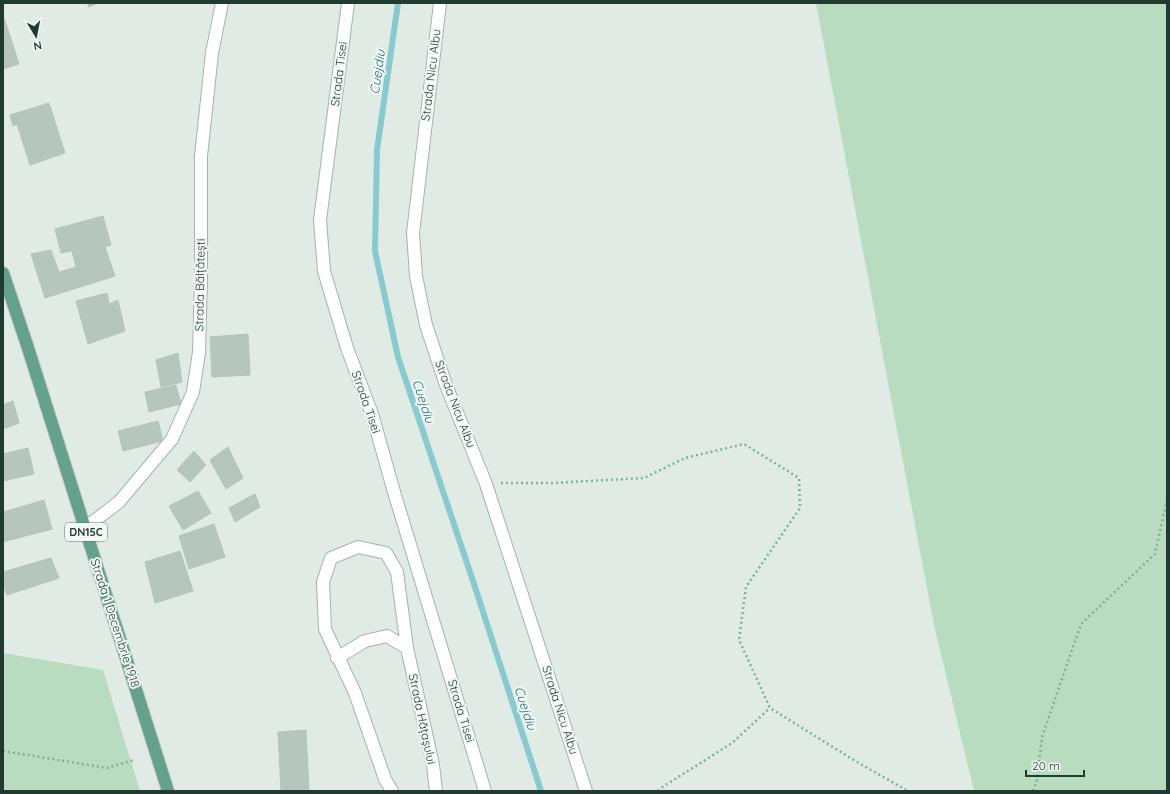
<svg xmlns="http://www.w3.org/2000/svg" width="1170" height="794" font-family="Quicksand,sans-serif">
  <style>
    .green { fill: #b9dcc0 }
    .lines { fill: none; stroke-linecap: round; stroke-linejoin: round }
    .stream { stroke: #88cad0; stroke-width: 6 }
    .building { fill: #b6c6be; stroke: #b3c5bc }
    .minor-casing { stroke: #a3b3ac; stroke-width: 14 }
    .major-casing { stroke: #c1c8c6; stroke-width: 14 }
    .path { stroke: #81af9d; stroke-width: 2.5; stroke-dasharray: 2 3; stroke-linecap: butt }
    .minor { stroke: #fff; stroke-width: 12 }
    .major { stroke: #65a18d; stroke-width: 12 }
    .labels { text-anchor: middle; stroke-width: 4; stroke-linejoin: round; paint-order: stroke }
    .shield { fill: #f1f8f4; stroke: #5f746c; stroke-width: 1 }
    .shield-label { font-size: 11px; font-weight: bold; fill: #213b32 }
    .street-label { font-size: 12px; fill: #213b32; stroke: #f1f8f4 }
    .water-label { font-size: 13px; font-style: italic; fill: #1c6e77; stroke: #f1f8f4 }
  </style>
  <rect width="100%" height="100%" fill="#e0ebe6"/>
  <path class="green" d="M816,3H1167V791H974L934,625Z
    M3,653L103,670L140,791H3Z"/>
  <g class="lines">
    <path class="stream" d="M398,3L377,150L375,251L398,357L475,587L541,791"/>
  </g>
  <path class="building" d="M87,3H98L89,7Z
    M3,15L10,36L3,38Z
    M10,36L19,64L3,69V38Z
    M49,103L65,153L30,165L17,124L13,126L10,115Z
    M103,216L111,245L105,247L115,276L45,298L31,254L51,250L59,272L76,267L72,251L61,253L55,229Z
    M107,293L109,304L118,300L125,331L88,344L76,301Z
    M248,334L250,375L212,377L210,337Z
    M178,353L182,382L161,387L156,360Z
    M176,385L181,404L149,412L145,392Z
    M13,401L19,423L3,429V405Z
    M158,421L163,441L123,451L118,431Z
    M228,447L243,478L226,489L210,460Z
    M28,448L34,474L3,481V454Z
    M194,451L206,465L190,482L177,470Z
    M198,491L211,513L183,530L169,506Z
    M255,494L260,507L235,522L229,508Z
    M44,500L52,529L3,542V512Z
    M214,524L225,557L189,569L179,536Z
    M180,551L193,591L155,603L145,562Z
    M51,558L59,578L7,595L3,585V572Z
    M306,730L309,791H281L278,732Z"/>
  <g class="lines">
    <defs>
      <path id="minor" d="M348,3L320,220L324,271L347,348L372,414L394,492L485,791
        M440,3L413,233L416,276L426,325L446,385L486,484L586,791
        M85,528L119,502L172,439L193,392L199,352L201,278V156L212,53L222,3
        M337,658L365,641L387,636L407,648
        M392,791L385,779L355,693L325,629L323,582L331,558L358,547L386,553L397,572L407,648L424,724L433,765L436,791"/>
      <path id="major" d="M3,273L28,348L168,791"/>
    </defs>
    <use href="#minor" class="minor-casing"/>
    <use href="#major" class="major-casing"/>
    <path class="path" d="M501,483H552L644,478L685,458L744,444L799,478L800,508L746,587L739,640L770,708L857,762L908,791
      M3,751L107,768L134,760
      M658,791L661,788L732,743L770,708
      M1033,791L1037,780L1042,737L1081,624L1155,554L1167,499"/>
    <use href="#minor" class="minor"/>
    <use href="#major" class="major"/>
  </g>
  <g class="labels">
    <rect class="shield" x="65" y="523" width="42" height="18" rx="3"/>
    <g class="shield-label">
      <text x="86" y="536">DN15C</text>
    </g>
    <g class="street-label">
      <text transform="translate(339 74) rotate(-83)" y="4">Strada Tisei</text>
      <text transform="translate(431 75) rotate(-83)" y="4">Strada Nicu Albu</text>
      <text transform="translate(200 285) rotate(-89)" y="4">Strada Bălțătești</text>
      <text transform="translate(366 402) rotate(71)" y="4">Strada Tisei</text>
      <text transform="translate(455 404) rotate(69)" y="4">Strada Nicu Albu</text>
      <text transform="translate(115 623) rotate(72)" y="4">Strada 1 Decembrie 1918</text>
      <text transform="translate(560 710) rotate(72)" y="4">Strada Nicu Albu</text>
      <text transform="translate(461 711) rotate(73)" y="4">Strada Tisei</text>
      <text transform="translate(422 719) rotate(78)" y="4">Strada Hățașului</text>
    </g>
    <g class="water-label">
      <text transform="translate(377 72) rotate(-82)" y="5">Cuejdiu</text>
      <text transform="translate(424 401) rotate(72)" y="5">Cuejdiu</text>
      <text transform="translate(526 708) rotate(72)" y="5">Cuejdiu</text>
    </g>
  </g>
  <rect width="1170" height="794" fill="none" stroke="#213b32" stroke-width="8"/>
  <g transform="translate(36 36) rotate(170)" stroke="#f1f8f4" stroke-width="3" paint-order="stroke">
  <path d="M0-3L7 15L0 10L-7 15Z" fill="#213b32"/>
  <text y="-6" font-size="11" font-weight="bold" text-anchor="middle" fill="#213b32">N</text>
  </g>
  <path d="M1026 770v6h58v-6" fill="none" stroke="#213b32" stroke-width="2"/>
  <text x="1032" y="770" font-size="12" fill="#213b32" stroke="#f1f8f4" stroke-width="3" paint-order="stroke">20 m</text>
</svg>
